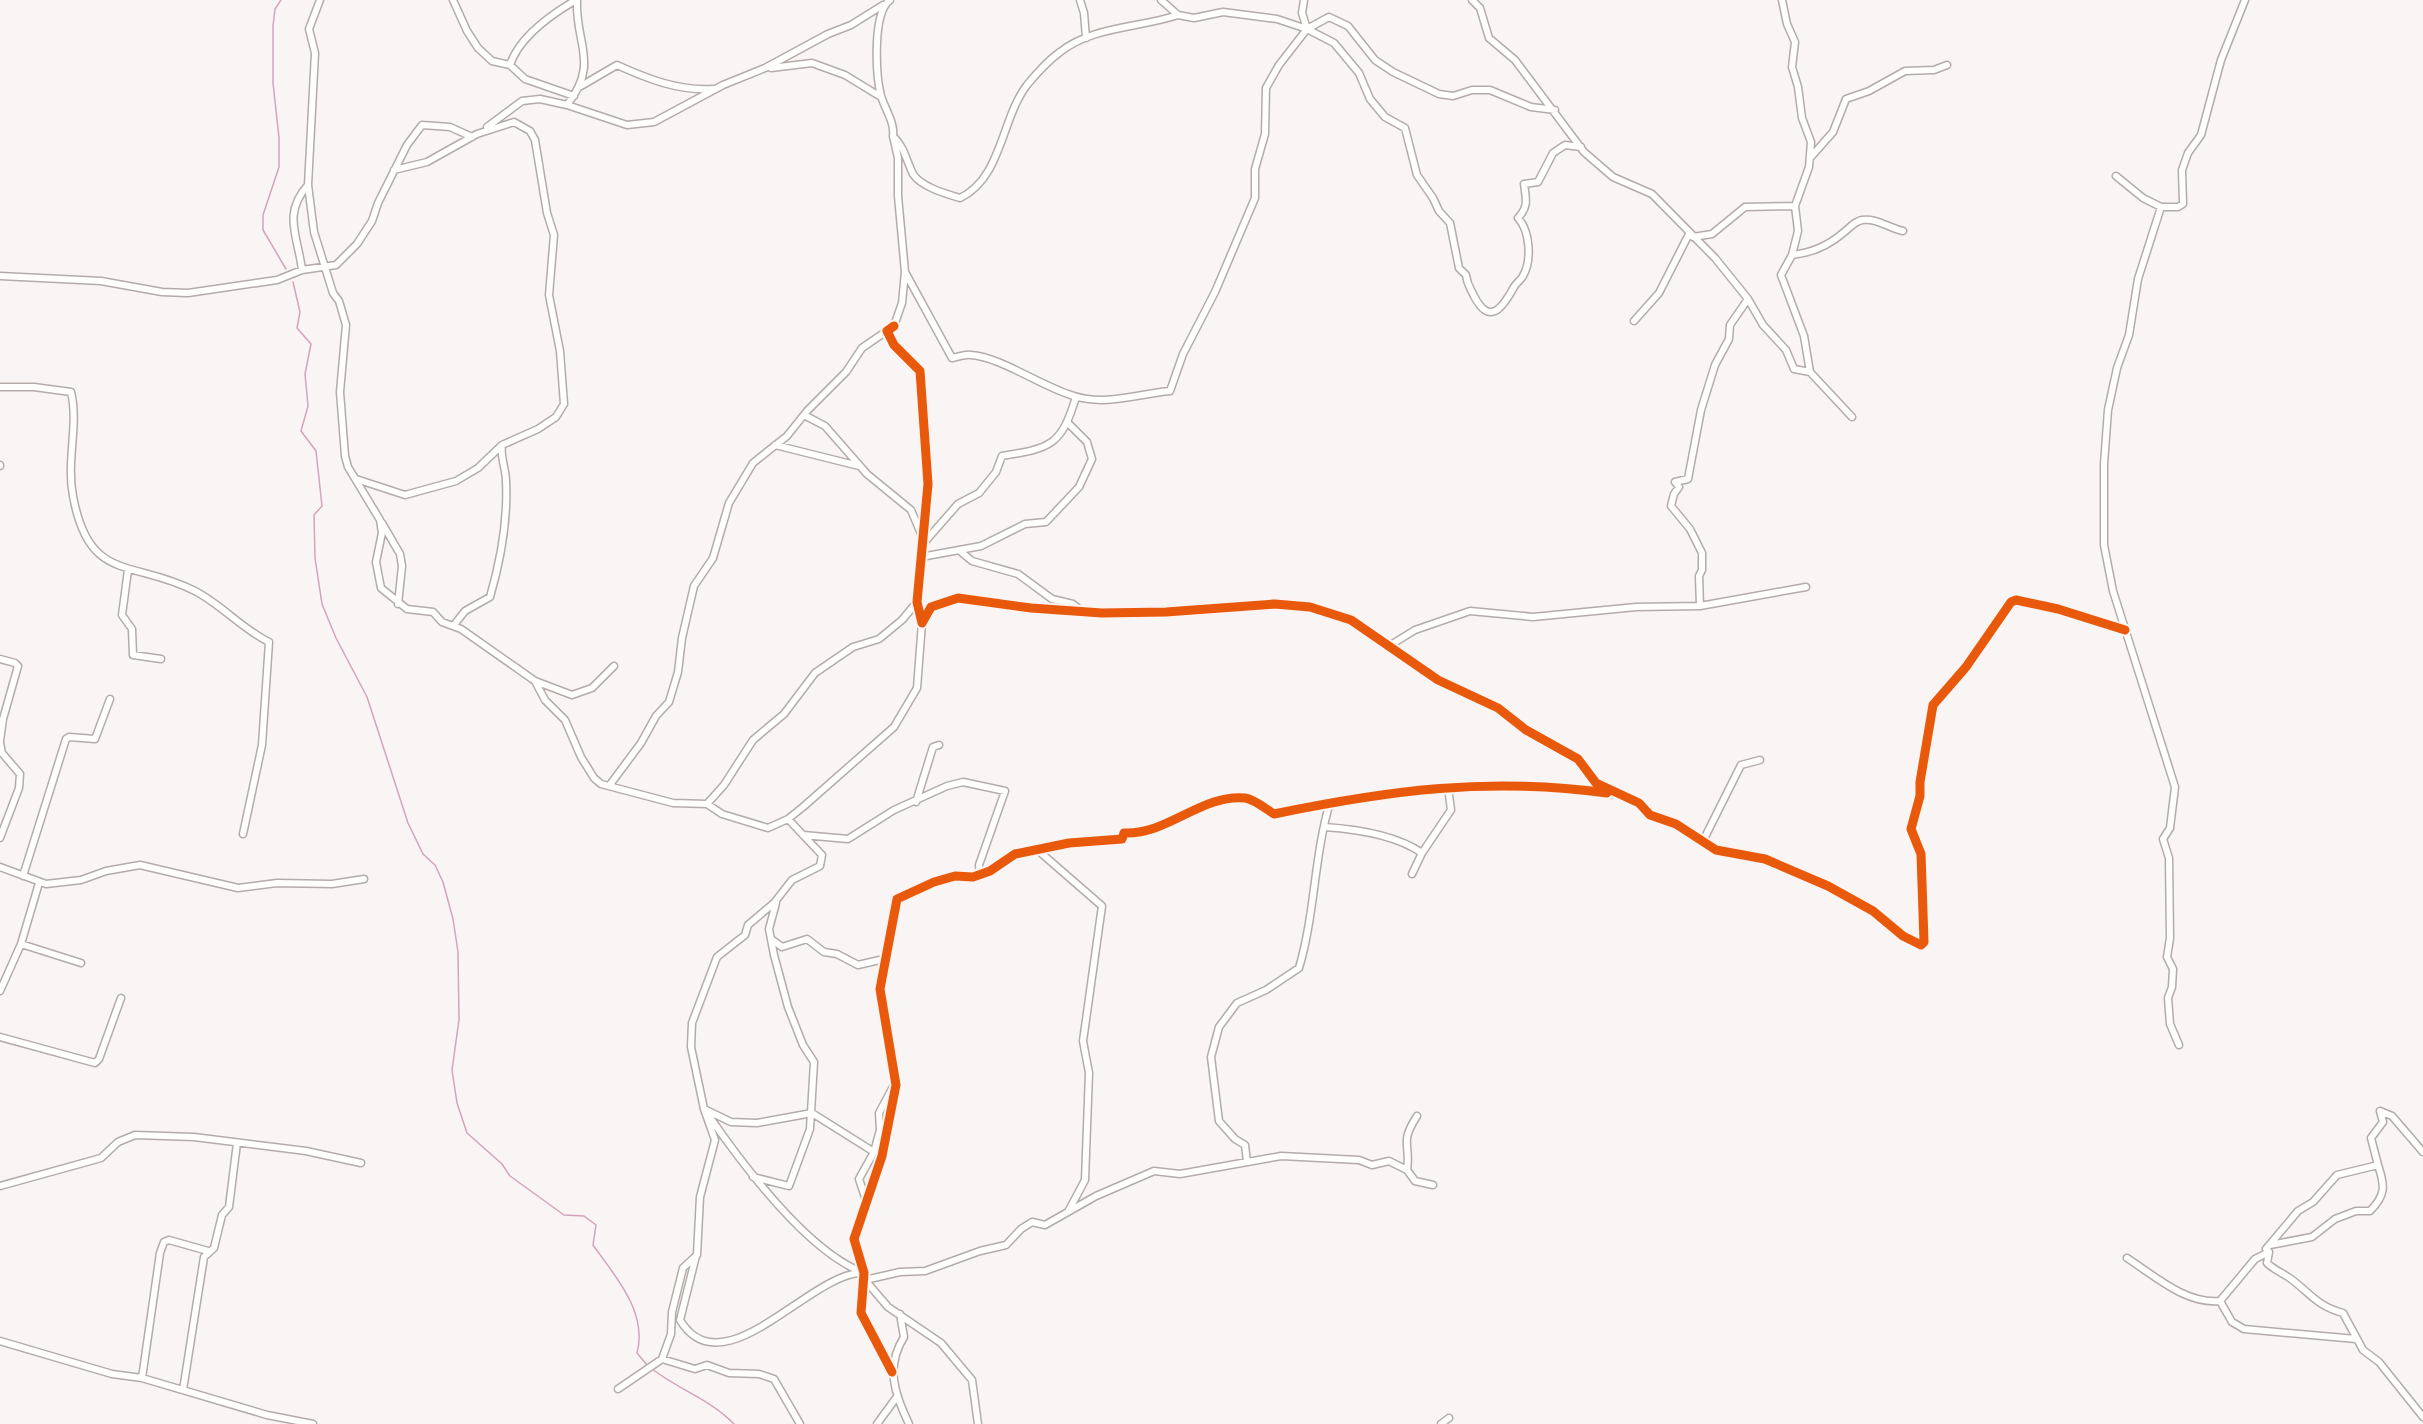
<svg xmlns="http://www.w3.org/2000/svg" width="2423" height="1424" font-family="Arial,sans-serif">
  <style>
    .lines { fill: none; stroke-linecap: round; stroke-linejoin: round }
    .stream { stroke: #d4a2bd; stroke-width: 1.5 }
    .minor-casing { stroke: #b3aca9; stroke-width: 9 }
    .minor { stroke: #fefefd; stroke-width: 6 }
    .cycleway-casing { stroke: #fbf4f2; stroke-width: 13 }
    .cycleway { stroke: #e8590c; stroke-width: 9 }
  </style>
  <rect width="100%" height="100%" fill="#f9f5f4"/>
  <g class="lines">
    <path class="stream" d="M281,0L275,9L273,26V83L279,138V167L263,215V230L286,269
      M293,282L300,312L297,328L311,344L305,374L308,406L301,431L316,451L322,506L314,515L315,558L322,604L336,638L367,697L408,823L423,854L435,865L443,882L453,919L458,952L459,1020L452,1070L457,1103L467,1133L502,1164L510,1176L564,1215L584,1216L596,1225L593,1245C615,1276 648,1312 637,1353L647,1365
      M651,1368C677,1389 710,1399 734,1424"/>
    <defs>
      <path id="minor" d="M320,0L309,29L315,53L308,185L314,232L333,293L339,301L346,325L340,392L345,456L348,467L380,520L382,533L376,562L381,588L407,609L433,612L442,622L461,629L535,681L572,695L592,688L614,666
        M453,0L467,31L478,48L492,61L510,65L525,79L574,96
        M890,0C872,13 876,76 881,96C885,109 895,123 893,136C905,148 906,160 913,174C921,187 947,194 960,198C1002,178 1001,119 1027,85C1036,74 1049,60 1060,52C1093,26 1139,28 1178,15
        M1080,0L1084,13L1086,38
        M1161,0L1178,15L1194,18L1223,12L1277,19L1307,29L1302,13L1304,0
        M1472,0L1480,8L1489,38L1515,60L1584,152L1613,177L1652,194L1715,258L1748,299L1763,325L1786,350L1794,369L1810,372L1852,417
        M1782,0L1787,24L1795,42L1792,67L1798,87L1802,118L1811,142L1809,167L1795,206L1798,231L1792,255L1781,275L1804,336L1810,372
        M1307,29L1334,43L1359,73L1370,99L1385,117L1405,128L1417,175L1433,198L1439,211L1450,223L1459,268L1466,275C1467,285 1470,287 1474,296C1490,327 1503,307 1514,287C1516,283 1521,280 1523,276C1532,260 1530,231 1518,218C1529,206 1526,199 1524,184L1538,182L1553,153L1565,145L1581,147
        M510,65C519,37 552,14 576,0
        M771,68L812,63L845,75L881,97
        M581,86L617,65C648,79 678,91 713,89
        M567,105C600,63 575,44 577,0
        M487,127L522,101L540,99L567,105L627,125L654,122L723,85L765,68L828,34L851,25L883,5
        M1810,158L1833,132L1846,99L1869,91L1905,71L1934,70L1947,65
        M394,170L427,162L477,134L514,122L530,131L535,140L547,213L554,235L549,295L560,351L564,404L556,417L538,429L502,445C500,457 506,469 506,481C508,521 501,559 490,597L465,611L454,625
        M2116,176L2143,198L2161,207L2138,279L2129,335L2117,368L2108,410L2104,464V545L2113,591L2175,787L2170,828L2163,839L2169,858L2170,938L2167,957L2173,969L2172,987L2168,998L2170,1024L2179,1045
        M2161,207H2178L2183,204L2182,170L2188,153L2201,135L2221,60L2245,0
        M1693,237L1712,234L1745,207L1795,206
        M1792,255C1811,253 1828,246 1843,233C1850,228 1853,222 1862,220C1877,218 1889,228 1903,231
        M302,270C298,236 282,214 308,185
        M905,272L952,358C958,357 965,354 971,355C1001,357 1042,387 1074,396C1106,406 1137,394 1170,391L1183,354L1215,292L1255,198V169L1265,134L1266,88L1279,65L1307,29L1329,17L1348,26L1375,60L1393,72L1439,94L1453,96L1472,90H1490L1531,107L1555,110
        M0,276L101,281L162,292L188,293L277,280L302,270L336,265L357,244L372,221L378,203L407,145L422,125L450,127L472,137
        M1634,321L1659,293L1689,234
        M894,326L887,331L894,345L920,371L928,484L917,602L922,623L931,607L958,598L1031,608L1102,613L1166,612L1275,604L1310,607L1351,620L1438,680L1498,708L1526,730L1578,759L1596,783L1639,803L1650,815L1676,824L1716,850L1765,859L1828,886L1873,911L1903,936L1921,945L1924,942L1921,854L1911,829L1920,796V782L1933,705L1966,667L2011,602L2016,600L2058,609L2125,630
        M0,387H34L71,392C79,425 66,460 73,496C89,584 133,559 195,591C222,605 242,629 269,642L262,745L243,834
        M804,415L825,426L867,474L911,510L922,536
        M775,445L859,466
        M0,465V466
        M356,479L405,495L456,481L478,468L502,445
        M382,523L400,554L402,566L398,604
        M922,545L958,504L979,493L996,472L1002,456C1051,448 1061,446 1076,397
        M960,551L972,561L1018,574L1052,599L1073,604L1083,612
        M921,557L981,546L1025,524L1046,522L1079,487L1092,459L1087,442L1068,423
        M128,570L122,615L132,629L133,655L161,659
        M1700,606L1699,576L1702,570V553L1690,529L1671,506L1674,494L1679,487L1675,482L1688,479L1701,410L1715,365L1729,339L1730,325L1748,299
        M1389,646L1415,630L1470,611L1533,617L1636,607L1700,606L1806,587
        M0,659L15,663L18,666L3,719L0,741
        M535,681L545,700L565,720L581,757L594,778L601,784L673,803L707,804L722,814L768,828L788,819L803,807L894,727L917,688L922,623
        M0,743L2,753L20,774L19,788L0,838
        M609,786L641,743L656,716L669,702L678,672L682,638L694,586L713,558L729,503L753,463L787,436L807,411L846,372L862,348L894,326L902,303L905,272L898,196V158L893,136
        M916,802L933,747L939,745
        M707,804L724,785L753,740L784,714L815,673L853,647L879,639L902,620L917,602
        M1324,827C1355,829 1396,835 1422,853L1412,874
        M803,835L848,839L894,810L947,786L963,782L1005,791L979,865L980,874
        M1703,841L1741,765L1760,760
        M1040,849L1041,853L1102,906L1083,1041L1089,1073L1085,1180L1069,1210
        M1422,853L1451,810L1448,787
        M0,867L46,884L81,880L106,871L140,865L238,888L277,883L332,884L364,879
        M23,876L66,739L69,737L95,739L110,699
        M771,939L782,947L807,939L824,952L837,954L858,965L884,959
        M21,944L81,963
        M0,991L21,944L39,883
        M0,1037L95,1063L99,1059L121,998
        M704,1109L731,1122L757,1123L812,1113L874,1152L859,1179L866,1200
        M709,1116C743,1165 808,1252 864,1273L865,1280L888,1307L941,1343L972,1380L978,1424
        M874,1152L880,1130L879,1113L894,1085
        M1247,1162L1245,1145L1235,1139L1219,1121L1211,1057L1219,1027L1237,1003L1266,990L1299,968C1315,914 1314,856 1330,802
        M1407,1170C1411,1143 1399,1144 1417,1116
        M753,1177L789,1186L810,1129L814,1062L803,1045L788,1007L774,955L769,929L776,903
        M0,1186L101,1158L118,1142L135,1135L194,1137L306,1151L361,1163
        M2270,1245L2312,1237L2335,1219L2356,1211H2370C2386,1195 2385,1186 2378,1165
        M2269,1252L2267,1263C2274,1270 2283,1273 2291,1279C2311,1294 2317,1306 2343,1313L2363,1350L2379,1362L2423,1417
        M696,1256L680,1320C722,1390 809,1275 860,1273
        M2127,1258C2155,1276 2185,1304 2220,1301L2255,1259L2269,1252L2266,1249L2298,1211L2313,1202L2337,1175L2378,1165L2371,1138L2383,1122L2380,1111L2392,1116L2423,1152
        M865,1280L900,1272L925,1271L980,1251L1006,1245L1021,1229L1032,1222L1045,1225L1096,1196L1154,1171L1180,1174L1281,1156L1359,1160L1372,1165L1389,1161L1407,1170L1415,1181L1433,1185
        M2220,1301L2232,1322L2244,1329L2356,1339
        M900,1314L904,1337C885,1367 895,1395 909,1424
        M0,1341L112,1374L142,1378L267,1415L313,1424
        M662,1359L695,1369L707,1365L729,1373L759,1374L774,1379L800,1424
        M892,1372L861,1313L864,1273L854,1239L882,1156L896,1085L880,989L897,899L934,882L955,876L973,877L990,871L1015,854L1069,843L1122,839L1124,833C1168,835 1201,794 1245,798C1254,799 1266,809 1274,814C1393,789 1492,778 1613,794
        M142,1378L160,1253L164,1242L169,1240L208,1251
        M618,1389L662,1359L671,1334L672,1312L683,1268L697,1255L700,1197L715,1140L704,1109L691,1047L692,1023L717,957L745,935L748,925L774,903L792,880L820,866L822,855L788,819
        M183,1390L204,1257L214,1248L222,1215L229,1207L237,1143
        M877,1424L896,1398
        M1441,1424L1449,1418"/>
    </defs>
    <use href="#minor" class="minor-casing"/>
    <use href="#minor" class="minor"/>
    <defs>
      <path id="cycleway" d="M894,326L887,331L894,345L920,371L928,484L917,602L922,623L931,607L958,598L1031,608L1102,613L1166,612L1275,604L1310,607L1351,620L1438,680L1498,708L1526,730L1578,759L1596,783L1639,803L1650,815L1676,824L1716,850L1765,859L1828,886L1873,911L1903,936L1921,945L1924,942L1921,854L1911,829L1920,796V782L1933,705L1966,667L2011,602L2016,600L2058,609L2125,630
        M892,1372L861,1313L864,1273L854,1239L882,1156L896,1085L880,989L897,899L934,882L955,876L973,877L990,871L1015,854L1069,843L1122,839L1124,833C1168,835 1201,794 1245,798C1254,799 1266,809 1274,814C1390,790 1489,777 1607,793"/>
    </defs>
    <use href="#cycleway" class="cycleway-casing"/>
    <use href="#cycleway" class="cycleway"/>
  </g>
</svg>
